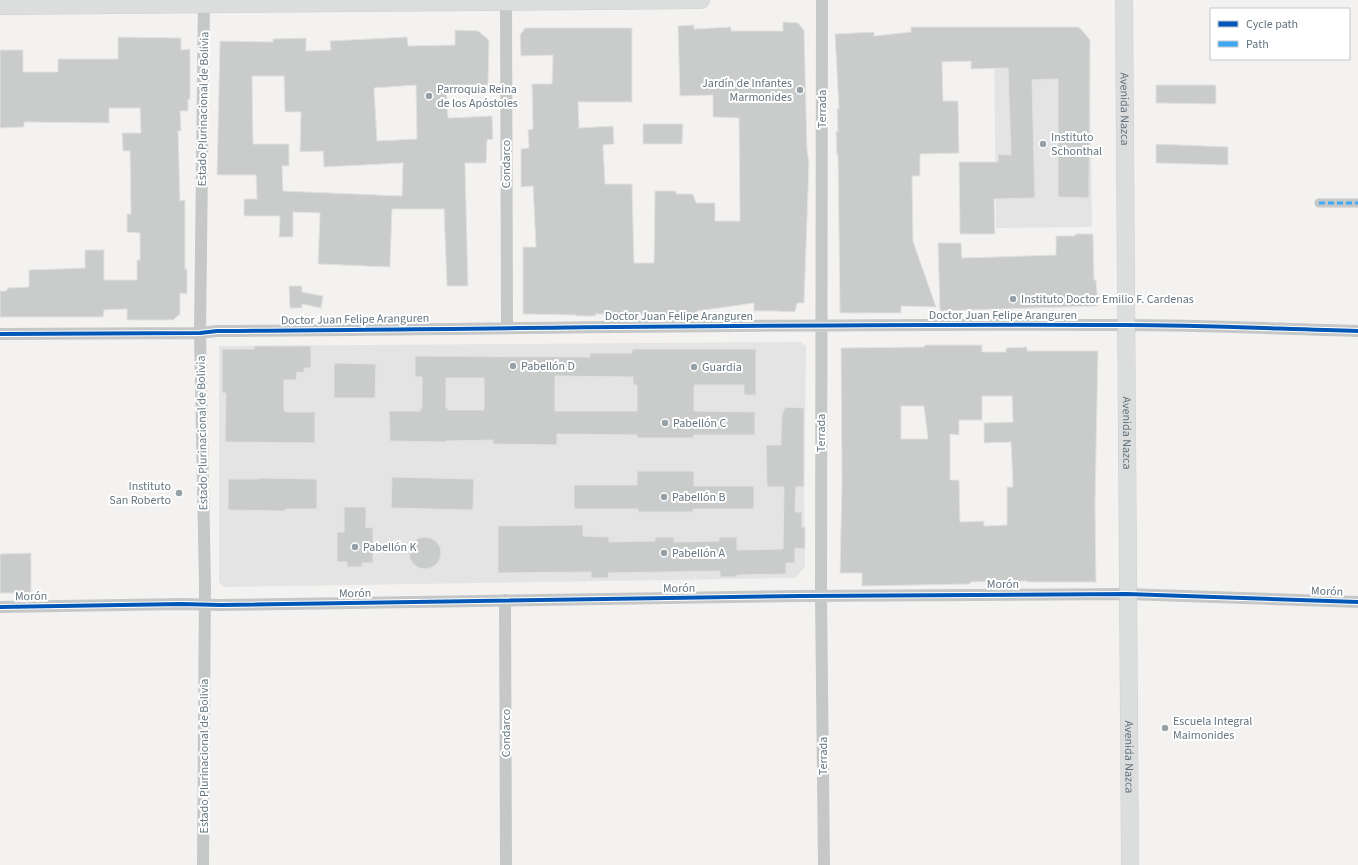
<svg xmlns="http://www.w3.org/2000/svg" width="1358" height="865" font-family="'Source Sans 3',sans-serif">
  <style>
    .built { fill: #e3e4e3 }
    .building { fill: #cacbcb; stroke: #e2e2e0; fill-rule: evenodd }
    .lines { fill: none; stroke-linecap: round; stroke-linejoin: round }
    .secondary-casing { stroke: #cfd0d0; stroke-width: 18 }
    .pedestrian { stroke: #c6c8c8; stroke-width: 9 }
    .minor { stroke: #c6c8c8; stroke-width: 12 }
    .secondary { stroke: #dcdddd; stroke-width: 17 }
    .quiet { stroke: #3fa9f5; stroke-width: 3; stroke-dasharray: 6 3; stroke-linecap: butt }
    .cycleway-casing { stroke: #fff; stroke-width: 6 }
    .cycleway { stroke: #0057b8; stroke-width: 4 }
    .poi-dot { fill: #96a1a7; stroke: #fff; stroke-width: 1.5 }
    .labels { text-anchor: middle; stroke-width: 4; stroke-linejoin: round; paint-order: stroke }
    .poi-label { font-size: 12px; fill: #64757f; stroke: #fff; text-anchor: start }
    .street-label { font-size: 12px; fill: #64757f; stroke: #fff }
  </style>
  <rect width="100%" height="100%" fill="#f3f2f0"/>
  <path class="built" d="M1090,40L1092,227L996,228L994,42Z
    M800,342L806,346L804,487L805,567L795,578L224,587L219,582V346Z"/>
  <path class="building" d="M783,22L798,23L804,30L807,150L809,163L804,303H797L795,312L775,311H754V303L697,311V316L595,314L596,316H576V315L523,314V247H536L533,186L521,187V149L529,148L528,130L533,129L532,84H552L553,55L521,56L520,35L525,28H632V102H578L579,128L613,126L614,144L603,145L605,184H632L634,263H654L655,191H676V194H693L696,203H715V221H740L739,118L713,117V95L680,96L678,26L694,25V29L731,27V31H783Z
    M911,27H1078L1081,29L1090,40L1089,198L1058,197V79L1032,80L1035,198L994,199L995,234H960L959,162H998V154L1011,155L1008,68L971,69V61L942,62L943,101H958L959,153L920,154V176H912L913,241L936,307L901,306V313H840L838,155H837L836,131L838,132L837,108L839,109L835,34L874,32V36L911,32Z
    M455,30L478,31L489,40L488,85H446L448,118L492,116L493,139L487,140L486,163H465L468,286H447L444,209H392L390,267L318,264L320,213L293,212V237H279L280,216H244V199H257L256,175H217L220,41L273,42V39L306,38V51L331,50L330,41L407,37L408,46L455,45ZM252,76H284L285,112H301L300,152L323,151L324,167L403,163L402,196L283,191L282,166H289V144H253ZM416,85L417,139L377,141L374,88Z
    M118,37L181,38V50L190,49V100L188,99V111H180L181,131H178L180,201L185,200V269H187V294L180,293V314L173,320H127V309L104,310L103,317H0V291H6L8,288L29,287V270L85,268V250H104V280H137V260H140V233L127,232V214H131L130,151H123L122,133H141L140,108H109V123L24,122V127L0,128V50H23V72H58V59H118Z
    M1156,85H1216V104L1156,103Z
    M643,124H683L682,144H643Z
    M1156,144L1228,147V165L1156,163Z
    M1075,234H1093L1094,280H1096L1098,306L940,311L938,243H961L962,258L1056,255V236H1075Z
    M289,286H302V292L323,296L321,308L302,304V308H290Z
    M925,345H982V352H1006V348L1027,347V351H1098L1095,504L1096,582H1027V581L970,582V584L862,586V573H840L842,480L841,348L924,347ZM982,396H1012L1013,422L984,423V443L1011,442L1013,487H1007V525L984,526V521L960,522L959,480H950V434L959,435V420H982ZM901,406H924L928,439H901Z
    M254,346H311V368H304V373L297,372L296,380H284V410H285V412H315V443L225,442L226,393H222V349H254Z
    M632,349H756V395H744V385H694V411L755,412V435H694L693,438H637V435L557,434V445L493,444V440L446,441L447,442L390,441L389,411H420V409L422,408V377H415V356L590,357V353H632ZM555,376L633,377V385H637V411H555ZM446,378H484V410H448V408H446Z
    M334,363L376,364L375,398H334Z
    M785,407L804,408V487H796L795,512H802V527H805V549L795,548V563H786V574L737,575V577H720V571L608,573L609,578H591V572L498,573V526L583,525V536L609,537V542L655,541V537H674V542L719,541V537H737V550L783,549L784,487H767L766,445H781V433L782,415Z
    M637,471H694V486H754V509H693V512H638V509H574V485H637Z
    M392,477L474,479L473,510L391,508Z
    M260,478L317,479V509H285V511L228,510V479H260Z
    M344,507H366V528L373,527V563H362V567H347V562H337V532H344Z
    M409 553a16 16 0 1 1 32 0a16 16 0 1 1-32 0Z
    M31,553V593H0V554Z"/>
  <g class="lines">
    <defs>
      <g id="secondary">
        <path id="s1" d="M1124,0L1130,865"/>
        <path d="M0,6L701,0"/>
      </g>
    </defs>
    <use href="#secondary" class="secondary-casing"/>
    <path class="pedestrian" d="M1319,203H1358"/>
    <path class="minor" d="M506,0L507,327
      M822,0L821,596L824,865
      M0,334L200,333L217,331C519,329 821,323 1123,325C1201,325 1280,329 1358,331
      M505,600L506,865
      M0,607L182,604L221,605L801,596L1127,594L1358,602
      M203,865L205,585L200,333L204,0"/>
    <use href="#secondary" class="secondary"/>
    <path class="quiet" d="M1319,203H1358"/>
    <defs>
      <path id="cycleway" d="M0,334L200,333L217,331C519,329 821,323 1123,325C1201,325 1280,329 1358,331
        M0,607L182,604L221,605L801,596L1127,594L1358,602"/>
    </defs>
    <use href="#cycleway" class="cycleway-casing"/>
    <use href="#cycleway" class="cycleway"/>
  </g>
  <g class="poi-dot">
    <circle cx="800" cy="90" r="4"/>
    <circle cx="429" cy="96" r="4"/>
    <circle cx="1043" cy="144" r="4"/>
    <circle cx="1013" cy="299" r="4"/>
    <circle cx="513" cy="366" r="4"/>
    <circle cx="694" cy="367" r="4"/>
    <circle cx="665" cy="423" r="4"/>
    <circle cx="179" cy="493" r="4"/>
    <circle cx="664" cy="497" r="4"/>
    <circle cx="355" cy="547" r="4"/>
    <circle cx="664" cy="553" r="4"/>
    <circle cx="1165" cy="728" r="4"/>
  </g>
  <g class="labels">
    <g class="poi-label">
      <text x="792" y="87" text-anchor="end">Jardín de Infantes<tspan x="792" dy="14">Marmonides</tspan></text>
      <text x="437" y="93">Parroquia Reina<tspan x="437" dy="14">de los Apóstoles</tspan></text>
      <text x="1051" y="141">Instituto<tspan x="1051" dy="14">Schonthal</tspan></text>
      <text x="1021" y="303">Instituto Doctor Emilio F. Cardenas</text>
      <text x="521" y="370">Pabellón D</text>
      <text x="702" y="371">Guardia</text>
      <text x="673" y="427">Pabellón C</text>
      <text x="171" y="490" text-anchor="end">Instituto<tspan x="171" dy="14">San Roberto</tspan></text>
      <text x="672" y="501">Pabellón B</text>
      <text x="363" y="551">Pabellón K</text>
      <text x="672" y="557">Pabellón A</text>
      <text x="1173" y="725">Escuela Integral<tspan x="1173" dy="14">Maimonides</tspan></text>
    </g>
    <g class="street-label">
      <text transform="translate(203 109) rotate(-89)" y="4">Estado Plurinacional de Bolivia</text>
      <text transform="translate(822 109) rotate(-90)" y="4">Terrada</text>
      <text dy="4" stroke="none"><textPath href="#s1" startOffset="109">Avenida Nazca</textPath></text>
      <text transform="translate(506 164) rotate(-90)" y="4">Condarco</text>
      <text x="1003" y="319">Doctor Juan Felipe Aranguren</text>
      <text x="679" y="320">Doctor Juan Felipe Aranguren</text>
      <text transform="translate(355 319) rotate(-1)" y="4">Doctor Juan Felipe Aranguren</text>
      <text transform="translate(202 433) rotate(-91)" y="4">Estado Plurinacional de Bolivia</text>
      <text transform="translate(821 433) rotate(-90)" y="4">Terrada</text>
      <text dy="4" stroke="none"><textPath href="#s1" startOffset="433">Avenida Nazca</textPath></text>
      <text x="1003" y="588">Morón</text>
      <text transform="translate(679 588) rotate(-1)" y="4">Morón</text>
      <text transform="translate(1327 591) rotate(2)" y="4">Morón</text>
      <text transform="translate(355 593) rotate(-1)" y="4">Morón</text>
      <text transform="translate(31 596) rotate(-1)" y="4">Morón</text>
      <text transform="translate(506 733) rotate(-90)" y="4">Condarco</text>
      <text transform="translate(204 756) rotate(-90)" y="4">Estado Plurinacional de Bolivia</text>
      <text transform="translate(823 756) rotate(-90)" y="4">Terrada</text>
      <text dy="4" stroke="none"><textPath href="#s1" startOffset="757">Avenida Nazca</textPath></text>
    </g>
  </g>
  <rect x="1210" y="8" width="140" height="52" fill="#ffffff" stroke="#c1c8cc"/>
  <rect x="1218" y="21" width="20" height="6" fill="#0057b8" stroke="#c1c8cc"/>
  <text x="1246" y="28" font-size="12" fill="#64757f">Cycle path</text>
  <rect x="1218" y="41" width="20" height="6" fill="#3fa9f5" stroke="#c1c8cc"/>
  <text x="1246" y="48" font-size="12" fill="#64757f">Path</text>
</svg>
